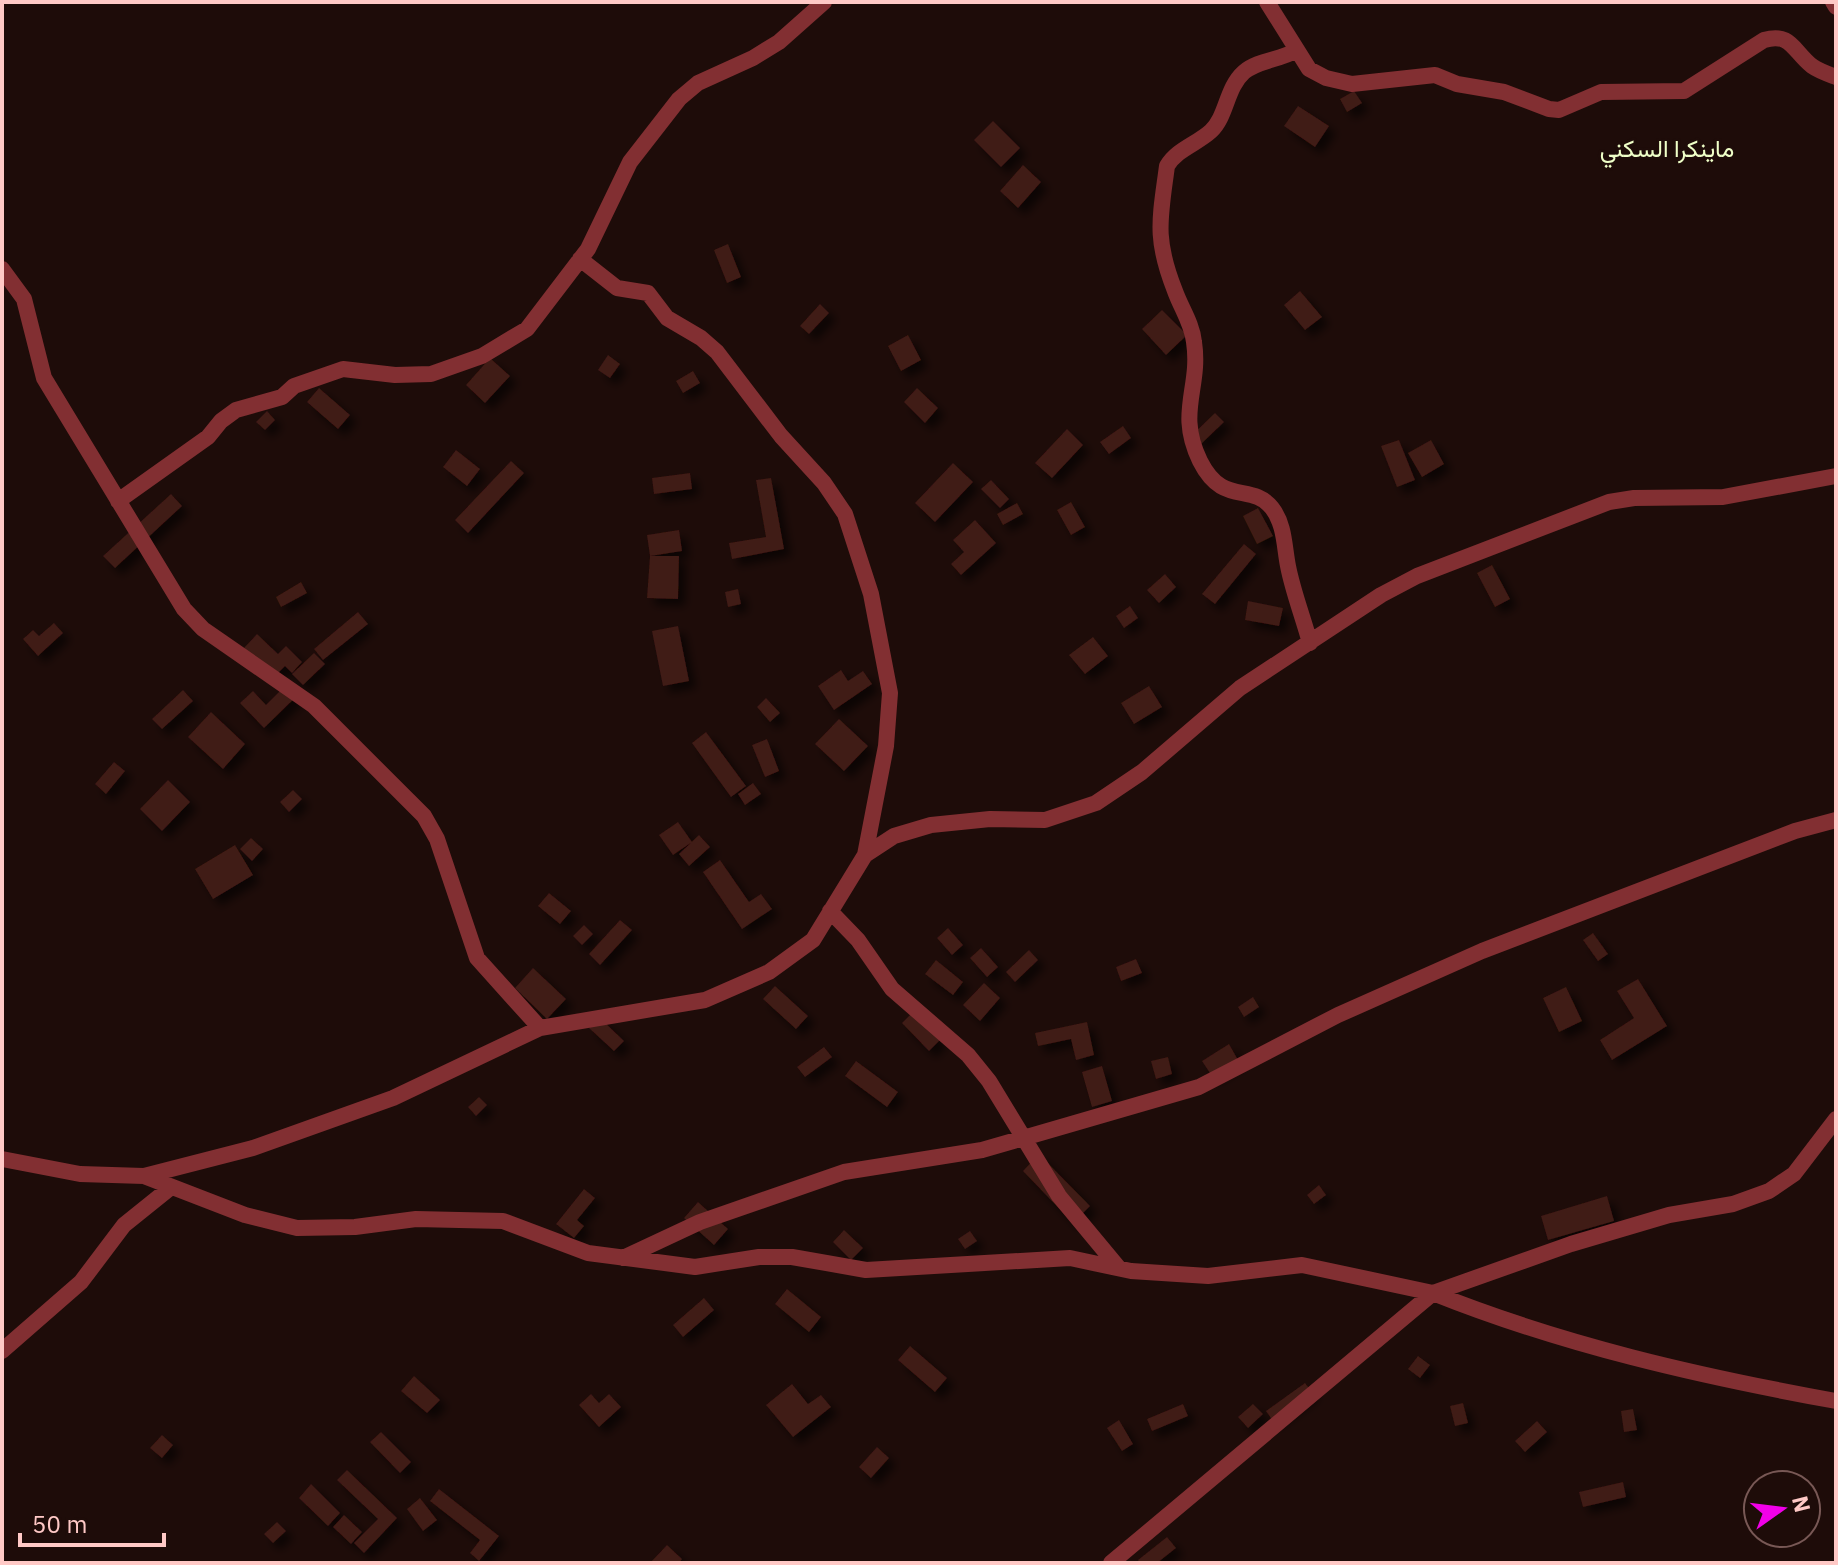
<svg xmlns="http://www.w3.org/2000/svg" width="1838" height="1565" font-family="'IBM Plex Sans',Vazirmatn,sans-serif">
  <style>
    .building { fill: #401a14; filter: url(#shadow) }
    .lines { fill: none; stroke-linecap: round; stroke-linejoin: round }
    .street { stroke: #822f32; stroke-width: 16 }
    .labels { text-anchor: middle; stroke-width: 6; stroke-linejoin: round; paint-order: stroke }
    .neighbourhood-label { font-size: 24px; fill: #efffc8; stroke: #1e0c09 }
  </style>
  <defs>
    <filter id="shadow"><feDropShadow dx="7" dy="7" stdDeviation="4" flood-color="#0009"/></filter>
  </defs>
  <rect width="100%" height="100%" fill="#1e0c09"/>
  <path class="building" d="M1354,91L1362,103L1347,112L1340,99Z
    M1298,106L1329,126L1315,147L1284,126Z
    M993,121L1020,148L1001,167L974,140Z
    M1023,165L1041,182L1018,208L1000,191Z
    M728,244L741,277L727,283L714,250Z
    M1300,291L1322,317L1305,330L1284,305Z
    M820,304L829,313L809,334L800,326Z
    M1162,310L1187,335L1166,355L1142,329Z
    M908,335L921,360L901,371L888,346Z
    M608,355L620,364L610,378L598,370Z
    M490,358L510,376L485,403L466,385Z
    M693,371L700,383L683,393L676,381Z
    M319,388L350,415L338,429L307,402Z
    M917,388L938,408L925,423L904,402Z
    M267,411L275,420L265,430L256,422Z
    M1215,413L1224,422L1201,444L1192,435Z
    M1123,426L1131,438L1109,454L1100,442Z
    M1067,429L1083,445L1052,478L1035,463Z
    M1399,440L1415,480L1397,487L1381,446Z
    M1431,440L1444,464L1422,477L1408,453Z
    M456,450L480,469L467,486L443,467Z
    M511,461L524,473L468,533L455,520Z
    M953,463L973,482L935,522L915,503Z
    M690,473L692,489L654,494L652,478Z
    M771,478L784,549L732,559L729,543L766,537L756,480Z
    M991,480L1009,499L1000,508L981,489Z
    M171,494L182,506L115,568L103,556Z
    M1071,502L1085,527L1071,535L1057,510Z
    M1017,503L1023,514L1003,525L997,514Z
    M1258,508L1273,536L1257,544L1243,516Z
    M975,520L996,543L961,575L951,564L964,552L953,540Z
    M679,530L682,551L650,556H679L678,599L647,598L650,556L647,535Z
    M1244,544L1256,554L1215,604L1202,594Z
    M1492,565L1510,599L1495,607L1477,573Z
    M1165,574L1176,587L1159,603L1147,590Z
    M301,582L307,593L281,607L276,597Z
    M738,589L741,604L728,607L725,592Z
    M1248,601L1283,608L1279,626L1245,620Z
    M1130,606L1138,618L1124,628L1116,616Z
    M358,612L368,624L323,660L314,649Z
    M54,623L63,633L38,656L23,639L33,630L39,636Z
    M678,626L689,681L663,686L652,631Z
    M257,634L278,654L286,646L302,662L292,673L285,666L274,677L244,648Z
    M1093,637L1108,656L1085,674L1069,655Z
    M314,653L325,664L303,685L292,674Z
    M841,670L848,681L863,671L872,684L834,710L818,686Z
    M289,682L300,693L264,728L240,703L253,691L266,705Z
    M1149,686L1162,707L1134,724L1121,703Z
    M183,690L193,701L162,729L152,719Z
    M766,698L780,713L770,722L757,707Z
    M211,712L245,744L223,769L188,737Z
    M839,719L868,746L844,771L815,744Z
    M706,732L746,786L731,797L692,743Z
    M767,739L779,771L765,777L752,745Z
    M114,762L125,771L106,794L95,784Z
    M168,780L190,802L162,831L140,809Z
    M753,783L761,794L745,805L738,794Z
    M293,790L302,799L289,812L280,802Z
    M678,822L692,842L673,855L659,835Z
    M699,835L710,847L689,866L679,854Z
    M251,838L263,849L252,861L240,849Z
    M235,845L253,875L213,899L195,869Z
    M720,860L749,902L761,894L772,909L742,929L703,872Z
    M549,893L571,911L560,924L538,906Z
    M620,920L632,930L600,965L589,954Z
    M584,925L593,934L582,945L573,936Z
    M948,928L963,945L952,955L937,938Z
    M1593,933L1608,954L1598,961L1583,940Z
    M981,948L998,967L987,977L970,958Z
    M1029,950L1038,960L1015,982L1006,972Z
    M1136,959L1142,973L1121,981L1116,967Z
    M936,960L963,982L953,995L925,974Z
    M533,968L566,999L547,1019L515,988Z
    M1638,979L1667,1026L1612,1060L1600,1040L1634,1018L1617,991Z
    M984,983L1000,998L980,1021L963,1005Z
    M775,986L808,1016L796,1029L763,999Z
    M1566,987L1582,1021L1559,1032L1543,998Z
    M1253,997L1259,1007L1244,1017L1238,1007Z
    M913,1012L940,1040L929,1051L902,1023Z
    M599,1017L624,1041L614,1051L589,1028Z
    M1087,1022L1094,1055L1076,1060L1071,1039L1038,1046L1035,1033Z
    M1229,1044L1238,1060L1212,1076L1202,1061Z
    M824,1047L832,1057L805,1077L797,1067Z
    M1168,1057L1172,1074L1156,1079L1151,1061Z
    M856,1061L898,1092L887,1107L845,1076Z
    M1102,1066L1112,1101L1092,1107L1082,1072Z
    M479,1097L487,1105L476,1116L468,1107Z
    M1039,1154L1090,1206L1073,1223L1023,1171Z
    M1319,1185L1326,1195L1314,1204L1307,1195Z
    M584,1189L595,1198L577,1220L584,1226L574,1238L556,1224Z
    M1607,1196L1614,1221L1548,1240L1541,1216Z
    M698,1202L728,1229L714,1245L684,1218Z
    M844,1230L863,1248L851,1260L833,1242Z
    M970,1231L977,1241L965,1249L958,1239Z
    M787,1289L821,1317L809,1332L775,1304Z
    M704,1298L714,1310L683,1337L673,1325Z
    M910,1346L947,1378L935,1392L898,1360Z
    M1418,1356L1430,1365L1420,1378L1408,1369Z
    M414,1376L440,1400L427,1413L401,1391Z
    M1305,1383L1312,1392L1273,1421L1266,1411Z
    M792,1384L808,1404L821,1395L831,1407L793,1437L766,1405Z
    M591,1394L599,1403L609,1394L621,1407L599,1427L579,1405Z
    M1463,1403L1468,1423L1455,1426L1450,1406Z
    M1183,1404L1188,1416L1152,1431L1147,1419Z
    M1253,1404L1263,1414L1248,1428L1238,1417Z
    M1633,1409L1637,1430L1624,1432L1621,1411Z
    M1119,1420L1133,1444L1122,1451L1107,1428Z
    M1537,1421L1547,1432L1525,1452L1515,1441Z
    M381,1432L411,1462L400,1473L370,1442Z
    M162,1435L173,1445L162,1458L150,1448Z
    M877,1447L889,1458L871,1478L859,1467Z
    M347,1470L397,1518L364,1553L354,1543L378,1519L337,1480Z
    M1623,1482L1626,1497L1583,1507L1579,1492Z
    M311,1484L340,1513L328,1526L299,1498Z
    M439,1489L499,1536L479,1561L470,1553L480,1540L430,1501Z
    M420,1498L437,1520L423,1531L407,1509Z
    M344,1515L362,1532L351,1544L333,1527Z
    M277,1522L286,1531L273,1543L264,1534Z
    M1167,1537L1176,1548L1157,1563H1140L1138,1560Z
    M667,1545L682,1559L679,1563H650Z"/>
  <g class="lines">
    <path class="street" d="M1267,2L1309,69L1326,78L1352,84L1435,75L1457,84L1504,92L1549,109L1559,110L1601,92L1684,91L1764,40C1791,32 1793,51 1812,66C1819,71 1828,74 1836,77
      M1833,2L1836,7
      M1295,51C1280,60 1258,60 1244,72C1226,88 1227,116 1211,131C1197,144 1177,149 1167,166C1160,219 1154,238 1175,291C1181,308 1192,323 1194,342C1201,388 1176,412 1200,461C1223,507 1251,482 1272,508C1285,525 1284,546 1288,566C1293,592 1303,617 1310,643
      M580,259L617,288L648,293L667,318L701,338L717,352L781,436L824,483L845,514L871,594L890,693L886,746L865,855
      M2,269L24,299L44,378L184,609L203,629L314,706L424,816L437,839L477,958L540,1028
      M118,501L208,437L221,421L236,410L282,397L294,386L343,369L395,375L431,374L482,356L527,329L588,249L630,162L679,99L698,83L753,58L779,42L824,2
      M830,911L858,940L892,989L968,1055L989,1081L1059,1196L1118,1267
      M2,1159L80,1174L144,1176L253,1148L393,1098L540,1028L705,1000L769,972L813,940L865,855L894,836L931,825L990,819L1045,820L1096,803L1142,772L1240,688L1381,595L1417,576L1609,502L1634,498L1723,497L1836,476
      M144,1176L245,1215L297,1228L355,1227L416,1219L503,1221L588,1253L695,1267L759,1257H792L866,1270L1070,1258L1131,1271L1208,1276L1302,1265L1433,1293L1571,1244L1669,1215L1733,1204L1769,1191L1794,1174L1836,1119
      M623,1258L700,1222L844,1172L982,1150L1199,1087L1338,1015L1482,951L1795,831L1836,820
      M2,1351L81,1282L124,1225L170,1188
      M1111,1563L1433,1293C1563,1345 1698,1376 1836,1401"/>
  </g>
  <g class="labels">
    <g class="neighbourhood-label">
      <text x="1667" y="157">ماينكرا السكني</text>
    </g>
  </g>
  <rect width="1838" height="1565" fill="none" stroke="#ffc9c6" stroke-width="8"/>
  <g transform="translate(1782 1509) rotate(76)"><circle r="38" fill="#1e0c09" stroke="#785855" stroke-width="2"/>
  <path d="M0-6L14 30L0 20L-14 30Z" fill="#f100e9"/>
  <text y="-12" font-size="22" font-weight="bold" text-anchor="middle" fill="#ffc9c6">N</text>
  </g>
  <path d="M20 1533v12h144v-12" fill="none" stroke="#ffc9c6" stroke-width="4"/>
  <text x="32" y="1533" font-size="24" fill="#ffc9c6" stroke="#1e0c09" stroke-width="6" paint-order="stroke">50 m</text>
</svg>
